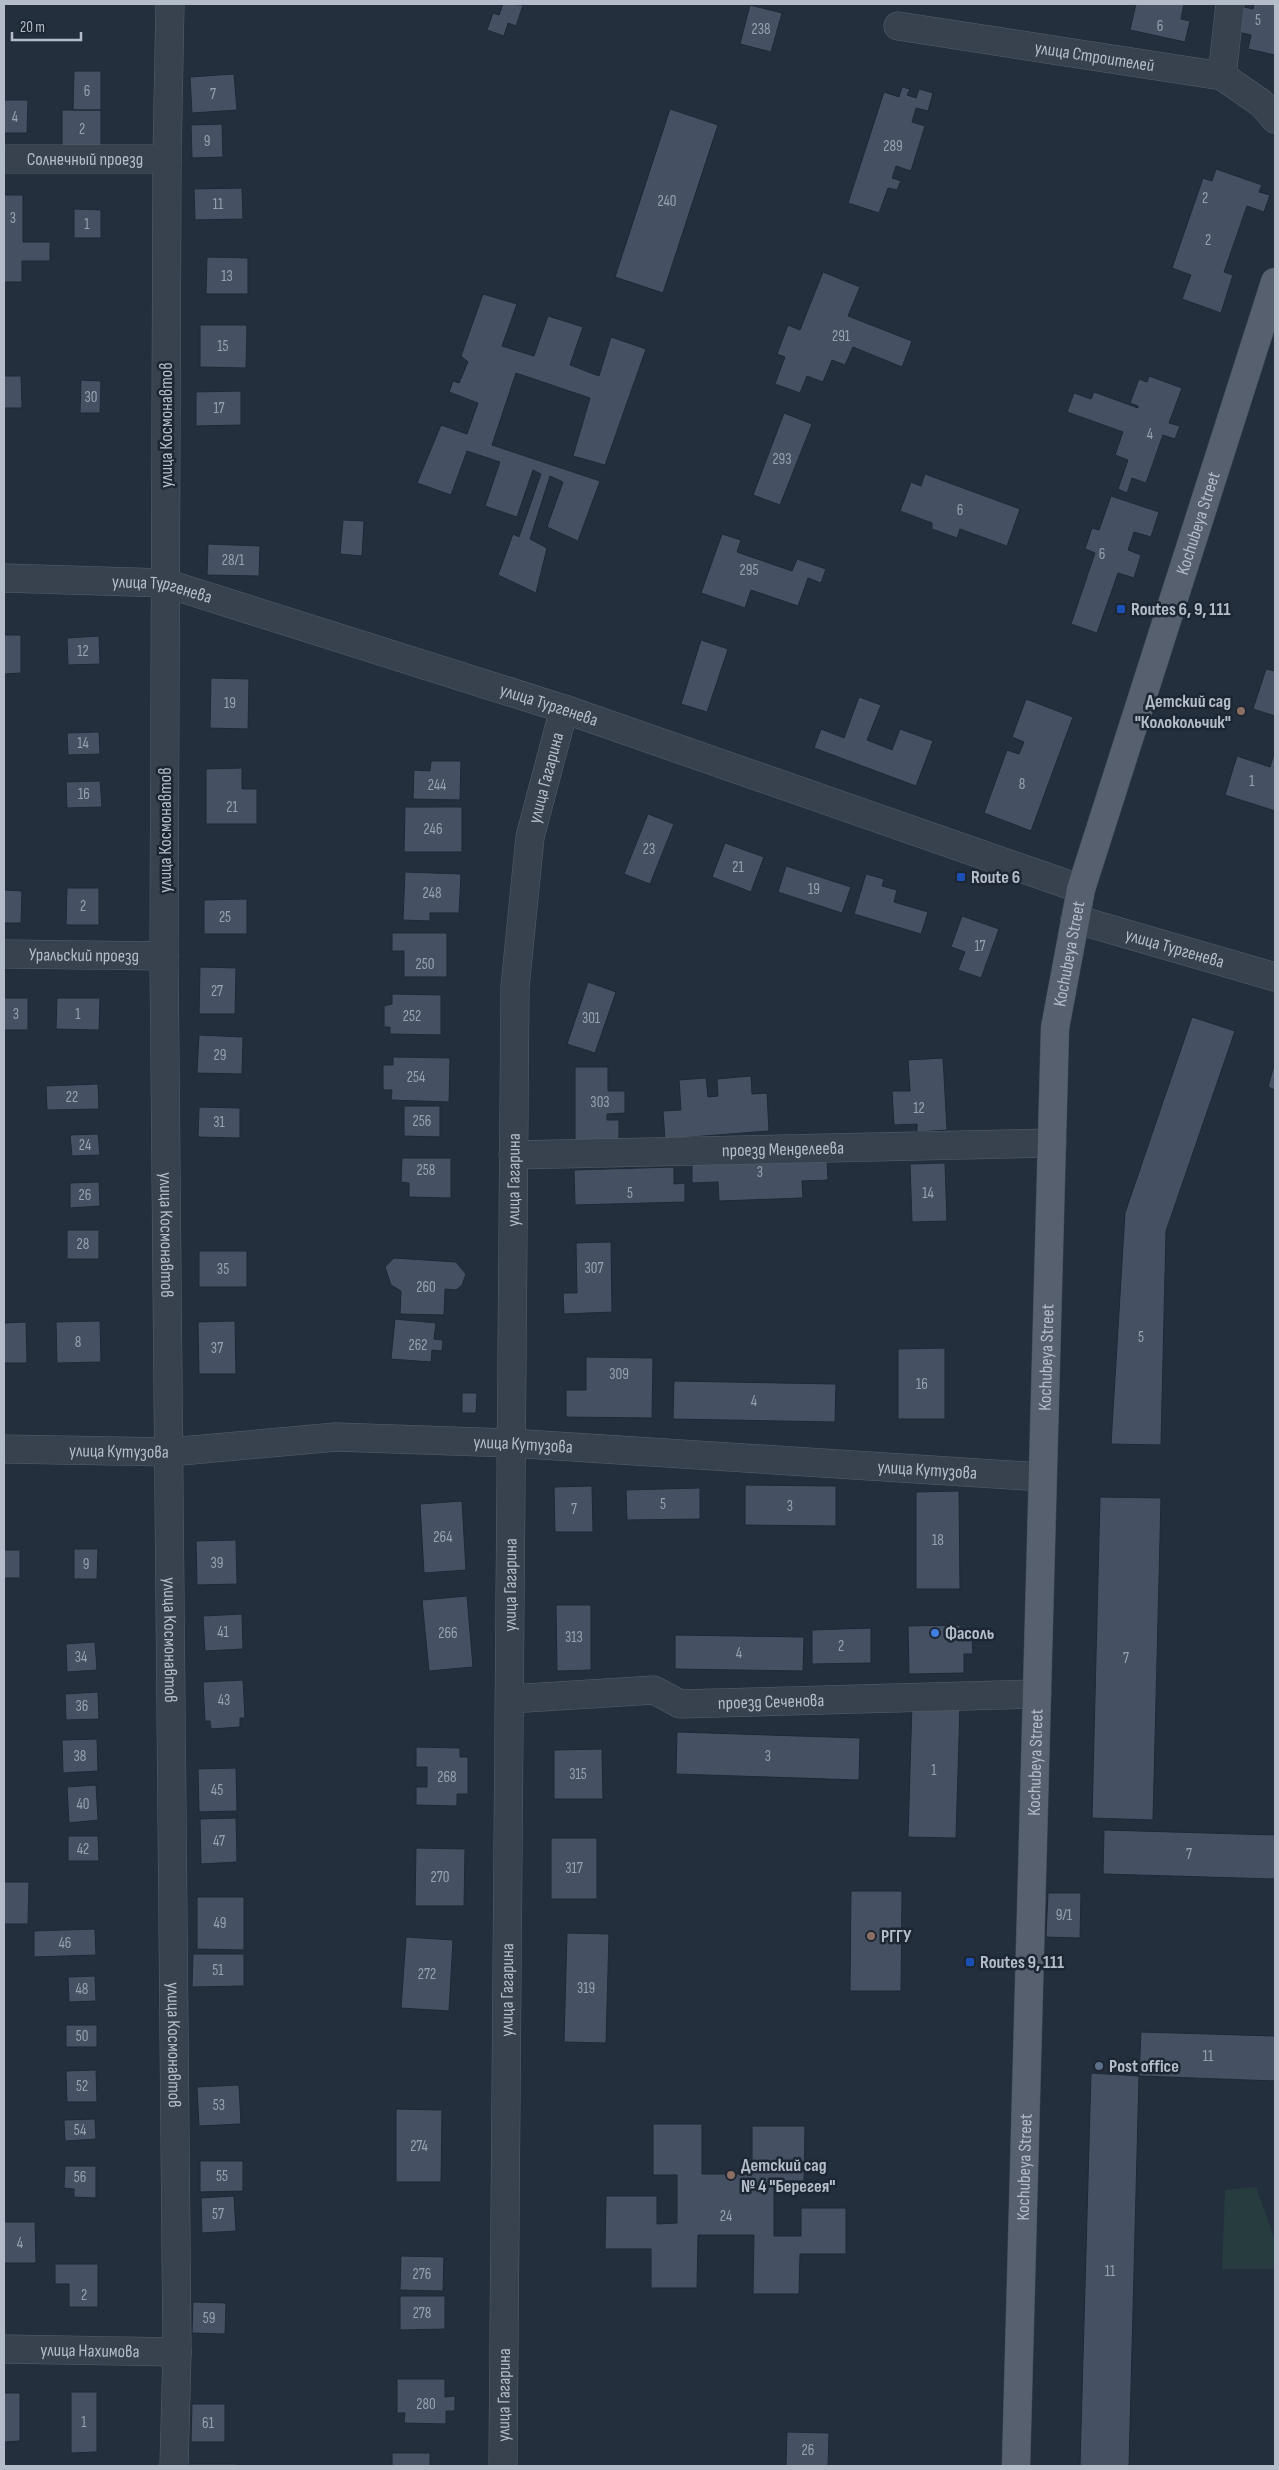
<svg xmlns="http://www.w3.org/2000/svg" width="1279" height="2470" font-family="'Sofia Sans Condensed',sans-serif">
  <style>
    .green { fill: #263c3f }
    .building { fill: #455162; stroke: #1f2835 }
    .lines { fill: none; stroke-linecap: round; stroke-linejoin: round }
    .minor-casing { stroke: #565f6c; stroke-width: 29 }
    .major-casing { stroke: #414a57; stroke-width: 29 }
    .minor { stroke: #38414e; stroke-width: 28 }
    .major { stroke: #56606e; stroke-width: 28 }
    .transit-dot { fill: #1a4fb4; stroke: #1d2633; stroke-width: 2 }
    .education-dot { fill: #8d6e63; stroke: #1d2633; stroke-width: 2 }
    .shop-dot { fill: #3f7fe0; stroke: #1d2633; stroke-width: 2 }
    .service-dot { fill: #5c6f8a; stroke: #1d2633; stroke-width: 2 }
    .labels { text-anchor: middle; stroke-width: 5; stroke-linejoin: round; paint-order: stroke }
    .number-label { font-size: 15px; fill: #98a1af }
    .street-label { font-size: 18px; fill: #b4bcc9; stroke: #1d2633 }
    .poi-label { font-size: 18px; font-weight: bold; fill: #b4bcc9; stroke: #1d2633; text-anchor: start }
  </style>
  <rect width="100%" height="100%" fill="#242f3e"/>
  <path class="green" d="M1256,2187L1275,2240V2269H1222L1225,2190Z"/>
  <path class="building" d="M503,4L523,5L516,26L508,23L504,36L487,30L493,13L499,15Z
    M1136,4H1184L1181,19L1190,21L1185,42L1130,30Z
    M1254,4H1275V55L1248,49L1251,35L1238,32L1244,7L1253,9Z
    M750,5L782,13L771,52L740,44Z
    M74,71H101V110H73Z
    M234,74L237,110L192,113L190,77Z
    M902,87L910,89L907,95L916,98L919,89L933,93L928,111L916,108L912,122L925,126L911,171L896,166L892,178L901,181L897,190L888,188L879,213L848,203L884,92L899,97Z
    M4,100H28L27,133H4Z
    M670,109L718,125L663,293L615,277Z
    M62,110H101V147L62,148Z
    M222,124L223,157L192,158L191,125Z
    M1216,169L1262,185L1259,192L1270,195L1264,212L1247,206L1224,272L1233,275L1221,313L1182,299L1191,275L1172,268L1203,178L1212,181Z
    M242,188L243,219L195,220L194,189Z
    M4,195H23V242H50V261H22V282H4Z
    M74,209L101,210V238H74Z
    M207,257L248,258V294H206Z
    M823,272L860,287L848,316L912,341L902,367L853,347L845,365L832,360L823,382L807,376L800,393L775,384L785,357L777,354L788,325L800,330Z
    M483,294L517,304L502,346L534,356L548,316L583,327L570,365L599,376L611,337L646,349L605,465L573,456L590,398L516,373L492,445L600,481L578,541L547,527L563,482L550,476L530,539L547,548L536,593L498,575L513,534L519,537L541,474L533,470L517,517L485,506L500,462L467,451L451,495L417,483L441,425L467,434L478,403L449,392L453,381L459,383L468,362L461,356Z
    M200,325H247L246,368L200,367Z
    M4,376H21L22,408H4Z
    M1149,376L1182,388L1169,423L1180,426L1175,439L1163,435L1146,483L1132,478L1127,493L1118,489L1128,460L1115,455L1123,432L1067,412L1074,393L1091,399L1094,392L1138,408V406L1130,403L1139,379L1147,382Z
    M81,380L101,381L100,413H80Z
    M241,391V425L196,426V392Z
    M784,413L812,424L780,505L753,495Z
    M925,474L1020,509L1007,546L960,529L957,538L932,529V523L900,511L911,482L921,486Z
    M1111,496L1159,512L1151,537L1134,532L1128,550L1141,555L1134,578L1118,573L1097,633L1071,624L1095,553L1085,549L1092,528L1099,530Z
    M343,520L364,521L362,556L340,554Z
    M722,534L741,540L737,552L792,571L797,559L826,569L821,583L808,578L798,606L751,590L745,608L701,593Z
    M208,544L260,546L259,576L207,575Z
    M4,635H21V673L4,674Z
    M99,636L100,664L68,665L67,638Z
    M701,640L728,649L707,712L681,704Z
    M1266,669L1275,671V716L1253,709Z
    M211,678L249,679L248,729L210,728Z
    M859,697L881,705L867,740L892,750L900,729L933,741L916,786L814,748L821,729L844,738Z
    M1026,699L1073,717L1031,831L984,813L1007,750L1019,754L1024,742L1012,737Z
    M99,732L100,754L68,755L67,733Z
    M1275,751V811L1225,795L1237,756L1270,767Z
    M431,761H461L460,800L413,799L414,770L430,771Z
    M242,768V789H257V824H206V769Z
    M100,781L102,807L67,808L66,782Z
    M405,807H462V852H404Z
    M648,814L674,824L650,884L624,874Z
    M725,843L764,857L751,892L712,877Z
    M786,866L851,887L842,913L778,892Z
    M405,872L461,874L459,913H430V921L403,920Z
    M866,874L884,879L882,886L897,890L894,902L928,912L921,934L854,914Z
    M67,888H99V925H66Z
    M4,890L22,891L21,923H4Z
    M247,899V934H204V900Z
    M962,916L999,929L981,978L958,970L965,952L951,947Z
    M392,933H447V977H404V951H392Z
    M200,967L236,968L235,1014H199Z
    M588,982L616,992L595,1053L567,1044Z
    M392,994L441,995V1035L390,1034V1027H384V1006L392,1004Z
    M4,998H28V1030H4Z
    M57,998H100L99,1030L56,1029Z
    M1192,1017L1235,1031L1166,1231L1161,1445L1111,1444L1125,1213Z
    M199,1035L243,1037L242,1074L197,1073Z
    M393,1057L450,1058L449,1102L391,1100L392,1090H383V1065H393Z
    M943,1058L947,1130L917,1132V1124L894,1125L892,1091H910L908,1060Z
    M1275,1062V1090L1268,1087Z
    M575,1067H608V1091H625V1113L607,1114V1120H619V1141L575,1142Z
    M751,1076L752,1094L767,1093L769,1131L665,1139L663,1111L681,1110L679,1080L706,1078L708,1097L718,1096L717,1079Z
    M98,1084L99,1109L47,1110L46,1086Z
    M404,1106H440V1137L404,1136Z
    M199,1107L240,1108V1138L198,1137Z
    M98,1134L100,1155L72,1156L70,1135Z
    M402,1158H451V1198L409,1197V1183L401,1182Z
    M827,1159L828,1180L802,1181L803,1198L719,1201L718,1182L692,1183V1164Z
    M945,1163L947,1221L912,1222L910,1164Z
    M674,1167V1184L685,1183V1202L575,1205L574,1170Z
    M99,1182L100,1206L70,1208V1183Z
    M67,1230H99V1259H67Z
    M611,1242L612,1312L564,1314L563,1293H577L576,1243Z
    M199,1251H247V1287H199Z
    M394,1258L456,1262L466,1274L462,1285L456,1290L445,1289L444,1315L400,1314L401,1291L391,1285L385,1267Z
    M395,1319L436,1323L434,1339L443,1340L442,1351L432,1350L431,1362L391,1359Z
    M100,1321L101,1362L57,1363L56,1322Z
    M235,1321L236,1374H199L198,1322Z
    M26,1322L27,1363H4V1323Z
    M945,1348V1419H898V1349Z
    M586,1357L653,1358L652,1418L566,1417V1390H586Z
    M674,1381L836,1384L835,1422L673,1419Z
    M462,1393H477L476,1413H462Z
    M745,1485L836,1486V1526L745,1525Z
    M592,1486L593,1532H555L554,1487Z
    M700,1488V1519L627,1520L626,1490Z
    M959,1491L960,1589H916V1492Z
    M1100,1497L1161,1498L1153,1820L1092,1818Z
    M462,1501L466,1570L424,1573L420,1504Z
    M236,1540L237,1584L197,1585L196,1541Z
    M74,1549H98L97,1579H74Z
    M4,1550H20V1578H4Z
    M467,1596L473,1667L429,1671L422,1600Z
    M556,1605H591V1670L557,1671Z
    M242,1614L243,1649L205,1651L203,1616Z
    M960,1625L961,1640L972,1639L973,1654H964V1673L909,1674L908,1626Z
    M871,1628V1663L812,1664V1630Z
    M675,1635L804,1637L803,1671L675,1669Z
    M95,1642L97,1670L67,1672L66,1644Z
    M243,1680L245,1718H240V1727L211,1729L210,1721H205L203,1682Z
    M98,1692L99,1719L66,1720L65,1694Z
    M912,1703L960,1704L956,1838L908,1837Z
    M677,1732L860,1738L859,1780L676,1774Z
    M97,1739L98,1771L63,1773L62,1740Z
    M416,1747L460,1748V1757H468V1794H457V1806L416,1805V1787H427V1767H416Z
    M602,1749L603,1799H554V1750Z
    M236,1768L237,1811L199,1812L198,1769Z
    M96,1785L98,1820L69,1823L67,1787Z
    M236,1818L237,1862L201,1864L200,1819Z
    M1104,1830L1275,1835V1879L1103,1874Z
    M68,1836H98L99,1861H68Z
    M551,1838H597V1899H551Z
    M416,1848L465,1849L464,1906H415Z
    M4,1882H29L28,1924H4Z
    M851,1891H902L901,1991H850Z
    M1048,1893H1081L1080,1938L1046,1937Z
    M197,1897H244V1950L197,1949Z
    M95,1929L96,1955L34,1957V1931Z
    M567,1933L609,1934L606,2043L564,2042Z
    M406,1937L453,1940L449,2011L401,2008Z
    M193,1954H244V1986L192,1987Z
    M95,1976L96,2001L69,2002L68,1977Z
    M66,2025H97V2047H66Z
    M1141,2032L1275,2036V2081L1139,2076Z
    M96,2070L97,2102H67L66,2071Z
    M1091,2073L1139,2076L1129,2466H1080Z
    M239,2085L241,2124L199,2126L197,2087Z
    M396,2109L442,2110L441,2182H396Z
    M95,2119L96,2139L65,2141L64,2120Z
    M653,2124H702V2174H752V2126H805L804,2181H774V2236H801V2208H846V2254H800L799,2294H753L754,2235H698L697,2288H651V2249H605L606,2196H657V2224L677,2223V2175H653Z
    M200,2161H243V2191L200,2192Z
    M65,2166H96V2198L74,2197V2189L64,2188Z
    M234,2196L236,2231L202,2233L201,2198Z
    M4,2222H35L36,2263H4Z
    M401,2256L444,2257L443,2291L400,2290Z
    M55,2264H98V2307H69V2284H55Z
    M400,2296H445V2329L400,2330Z
    M193,2302L226,2303L225,2334L192,2333Z
    M397,2379H445V2397L455,2396V2411H446V2424L404,2423L405,2413H397Z
    M71,2392H97V2452L71,2453Z
    M4,2393H20V2441L4,2442Z
    M192,2404H225V2442H191Z
    M787,2432L829,2433L828,2466H786Z
    M392,2453H430V2466H392Z
    M189,2464H236V2466H189Z"/>
  <g class="lines">
    <defs>
      <g id="minor">
        <path id="s1" d="M170,4L167,159L164,956L177,2352L174,2466"/>
        <path id="s2" d="M898,26L1222,76L1261,103L1275,119"/>
        <path d="M1222,76L1230,4"/>
        <path id="s3" d="M4,159H167"/>
        <path id="s4" d="M4,578L165,583L564,709L1081,889"/>
        <path id="s5" d="M1075,919L1275,977"/>
        <path id="s6" d="M4,954L164,956"/>
        <path id="s7" d="M513,1155L1052,1143"/>
        <path id="s8" d="M4,1449L170,1452L336,1437L510,1443L1042,1477"/>
        <path id="s9" d="M510,1699L654,1690L680,1704L1037,1694"/>
        <path id="s10" d="M4,2349L177,2352"/>
        <path id="s11" d="M503,2466L515,987L530,837L564,709"/>
      </g>
      <g id="major">
        <path id="s12" d="M1016,2466L1055,1028L1081,889L1275,282"/>
      </g>
    </defs>
    <use href="#minor" class="minor-casing"/>
    <use href="#major" class="major-casing"/>
    <use href="#minor" class="minor"/>
    <use href="#major" class="major"/>
  </g>
  <g class="transit-dot">
    <rect x="1116" y="604" width="10" height="10" rx="2.5"/>
    <rect x="956" y="872" width="10" height="10" rx="2.5"/>
    <rect x="965" y="1957" width="10" height="10" rx="2.5"/>
  </g>
  <g class="education-dot">
    <circle cx="1241" cy="711" r="5"/>
    <circle cx="871" cy="1936" r="5"/>
    <circle cx="731" cy="2175" r="5"/>
  </g>
  <circle class="shop-dot" cx="935" cy="1633" r="5"/>
  <circle class="service-dot" cx="1099" cy="2066" r="5"/>
  <g class="labels">
    <g class="number-label">
      <text x="1258" y="25">5</text>
      <text x="1160" y="31">6</text>
      <text x="761" y="34">238</text>
      <text x="87" y="96">6</text>
      <text x="213" y="99">7</text>
      <text x="15" y="122">4</text>
      <text x="82" y="134">2</text>
      <text x="207" y="146">9</text>
      <text x="893" y="151">289</text>
      <text x="1205" y="203">2</text>
      <text x="667" y="206">240</text>
      <text x="218" y="209">11</text>
      <text x="13" y="223">3</text>
      <text x="87" y="229">1</text>
      <text x="1208" y="245">2</text>
      <text x="227" y="281">13</text>
      <text x="841" y="341">291</text>
      <text x="223" y="351">15</text>
      <text x="91" y="402">30</text>
      <text x="219" y="413">17</text>
      <text x="1150" y="439">4</text>
      <text x="782" y="464">293</text>
      <text x="960" y="515">6</text>
      <text x="1102" y="559">6</text>
      <text x="233" y="565">28/1</text>
      <text x="749" y="575">295</text>
      <text x="83" y="656">12</text>
      <text x="230" y="708">19</text>
      <text x="83" y="748">14</text>
      <text x="1252" y="786">1</text>
      <text x="1022" y="789">8</text>
      <text x="437" y="790">244</text>
      <text x="84" y="799">16</text>
      <text x="232" y="812">21</text>
      <text x="433" y="834">246</text>
      <text x="649" y="854">23</text>
      <text x="738" y="872">21</text>
      <text x="814" y="894">19</text>
      <text x="432" y="898">248</text>
      <text x="83" y="911">2</text>
      <text x="225" y="922">25</text>
      <text x="980" y="951">17</text>
      <text x="425" y="969">250</text>
      <text x="217" y="996">27</text>
      <text x="16" y="1019">3</text>
      <text x="78" y="1019">1</text>
      <text x="412" y="1021">252</text>
      <text x="591" y="1023">301</text>
      <text x="220" y="1060">29</text>
      <text x="416" y="1082">254</text>
      <text x="72" y="1102">22</text>
      <text x="600" y="1107">303</text>
      <text x="919" y="1113">12</text>
      <text x="422" y="1126">256</text>
      <text x="219" y="1127">31</text>
      <text x="85" y="1150">24</text>
      <text x="426" y="1175">258</text>
      <text x="760" y="1177">3</text>
      <text x="630" y="1198">5</text>
      <text x="928" y="1198">14</text>
      <text x="85" y="1200">26</text>
      <text x="83" y="1249">28</text>
      <text x="594" y="1273">307</text>
      <text x="223" y="1274">35</text>
      <text x="426" y="1292">260</text>
      <text x="1141" y="1342">5</text>
      <text x="78" y="1347">8</text>
      <text x="418" y="1350">262</text>
      <text x="217" y="1353">37</text>
      <text x="619" y="1379">309</text>
      <text x="922" y="1389">16</text>
      <text x="754" y="1406">4</text>
      <text x="663" y="1509">5</text>
      <text x="790" y="1511">3</text>
      <text x="574" y="1514">7</text>
      <text x="443" y="1542">264</text>
      <text x="938" y="1545">18</text>
      <text x="217" y="1568">39</text>
      <text x="86" y="1569">9</text>
      <text x="223" y="1637">41</text>
      <text x="448" y="1638">266</text>
      <text x="574" y="1642">313</text>
      <text x="841" y="1651">2</text>
      <text x="739" y="1658">4</text>
      <text x="81" y="1662">34</text>
      <text x="1126" y="1663">7</text>
      <text x="224" y="1705">43</text>
      <text x="82" y="1711">36</text>
      <text x="80" y="1761">38</text>
      <text x="768" y="1761">3</text>
      <text x="934" y="1775">1</text>
      <text x="578" y="1779">315</text>
      <text x="447" y="1782">268</text>
      <text x="217" y="1795">45</text>
      <text x="83" y="1809">40</text>
      <text x="219" y="1846">47</text>
      <text x="83" y="1854">42</text>
      <text x="1189" y="1859">7</text>
      <text x="574" y="1873">317</text>
      <text x="440" y="1882">270</text>
      <text x="1064" y="1920">9/1</text>
      <text x="220" y="1928">49</text>
      <text x="65" y="1948">46</text>
      <text x="218" y="1975">51</text>
      <text x="427" y="1979">272</text>
      <text x="586" y="1993">319</text>
      <text x="82" y="1994">48</text>
      <text x="82" y="2041">50</text>
      <text x="1208" y="2061">11</text>
      <text x="82" y="2091">52</text>
      <text x="219" y="2110">53</text>
      <text x="80" y="2135">54</text>
      <text x="419" y="2151">274</text>
      <text x="222" y="2181">55</text>
      <text x="80" y="2182">56</text>
      <text x="218" y="2219">57</text>
      <text x="726" y="2221">24</text>
      <text x="20" y="2248">4</text>
      <text x="1110" y="2276">11</text>
      <text x="422" y="2279">276</text>
      <text x="84" y="2300">2</text>
      <text x="422" y="2318">278</text>
      <text x="209" y="2323">59</text>
      <text x="426" y="2409">280</text>
      <text x="84" y="2427">1</text>
      <text x="208" y="2428">61</text>
      <text x="808" y="2455">26</text>
    </g>
    <g class="street-label">
      <text dy="6" stroke="none"><textPath href="#s2" startOffset="199">улица Строителей</textPath></text>
      <text dy="6" stroke="none"><textPath href="#s3" startOffset="81">Солнечный проезд</textPath></text>
      <text transform="translate(166 425) rotate(-90)" y="6">улица Космонавтов</text>
      <text dy="6" stroke="none"><textPath href="#s12" startOffset="1964">Kochubeya Street</textPath></text>
      <text dy="6" stroke="none"><textPath href="#s4" startOffset="159">улица Тургенева</textPath></text>
      <text dy="6" stroke="none"><textPath href="#s4" startOffset="564">улица Тургенева</textPath></text>
      <text dy="6" stroke="none"><textPath href="#s11" startOffset="1691">улица Гагарина</textPath></text>
      <text transform="translate(165 830) rotate(-90)" y="6">улица Космонавтов</text>
      <text dy="6" stroke="none"><textPath href="#s5" startOffset="104">улица Тургенева</textPath></text>
      <text dy="6" stroke="none"><textPath href="#s12" startOffset="1514">Kochubeya Street</textPath></text>
      <text dy="6" stroke="none"><textPath href="#s6" startOffset="80">Уральский проезд</textPath></text>
      <text dy="6" stroke="none"><textPath href="#s7" startOffset="270">проезд Менделеева</textPath></text>
      <text dy="6" stroke="none"><textPath href="#s11" startOffset="1286">улица Гагарина</textPath></text>
      <text dy="6" stroke="none"><textPath href="#s1" startOffset="1231">улица Космонавтов</textPath></text>
      <text dy="6" stroke="none"><textPath href="#s12" startOffset="1109">Kochubeya Street</textPath></text>
      <text dy="6" stroke="none"><textPath href="#s8" startOffset="520">улица Кутузова</textPath></text>
      <text dy="6" stroke="none"><textPath href="#s8" startOffset="115">улица Кутузова</textPath></text>
      <text dy="6" stroke="none"><textPath href="#s8" startOffset="925">улица Кутузова</textPath></text>
      <text dy="6" stroke="none"><textPath href="#s11" startOffset="881">улица Гагарина</textPath></text>
      <text dy="6" stroke="none"><textPath href="#s1" startOffset="1636">улица Космонавтов</textPath></text>
      <text dy="6" stroke="none"><textPath href="#s9" startOffset="265">проезд Сеченова</textPath></text>
      <text dy="6" stroke="none"><textPath href="#s12" startOffset="704">Kochubeya Street</textPath></text>
      <text dy="6" stroke="none"><textPath href="#s11" startOffset="476">улица Гагарина</textPath></text>
      <text dy="6" stroke="none"><textPath href="#s1" startOffset="2041">улица Космонавтов</textPath></text>
      <text dy="6" stroke="none"><textPath href="#s12" startOffset="299">Kochubeya Street</textPath></text>
      <text dy="6" stroke="none"><textPath href="#s10" startOffset="86">улица Нахимова</textPath></text>
      <text dy="6" stroke="none"><textPath href="#s11" startOffset="71">улица Гагарина</textPath></text>
    </g>
    <g class="poi-label">
      <text x="1131" y="615">Routes 6, 9, 111</text>
      <text x="1231" y="707" text-anchor="end">Детский сад<tspan x="1231" dy="21">"Колокольчик"</tspan></text>
      <text x="971" y="883">Route 6</text>
      <text x="945" y="1639">Фасоль</text>
      <text x="881" y="1942">РГГУ</text>
      <text x="980" y="1968">Routes 9, 111</text>
      <text x="1109" y="2072">Post office</text>
      <text x="741" y="2171">Детский сад<tspan x="741" dy="21">№ 4 "Берегея"</tspan></text>
    </g>
  </g>
  <rect width="1279" height="2470" fill="none" stroke="#b4bcc9" stroke-width="10"/>
  <path d="M12 32v8h69v-8" fill="none" stroke="#b4bcc9" stroke-width="2.5"/>
  <text x="20" y="32" font-size="15" fill="#b4bcc9" stroke="#1d2633" stroke-width="4" paint-order="stroke">20 m</text>
</svg>
